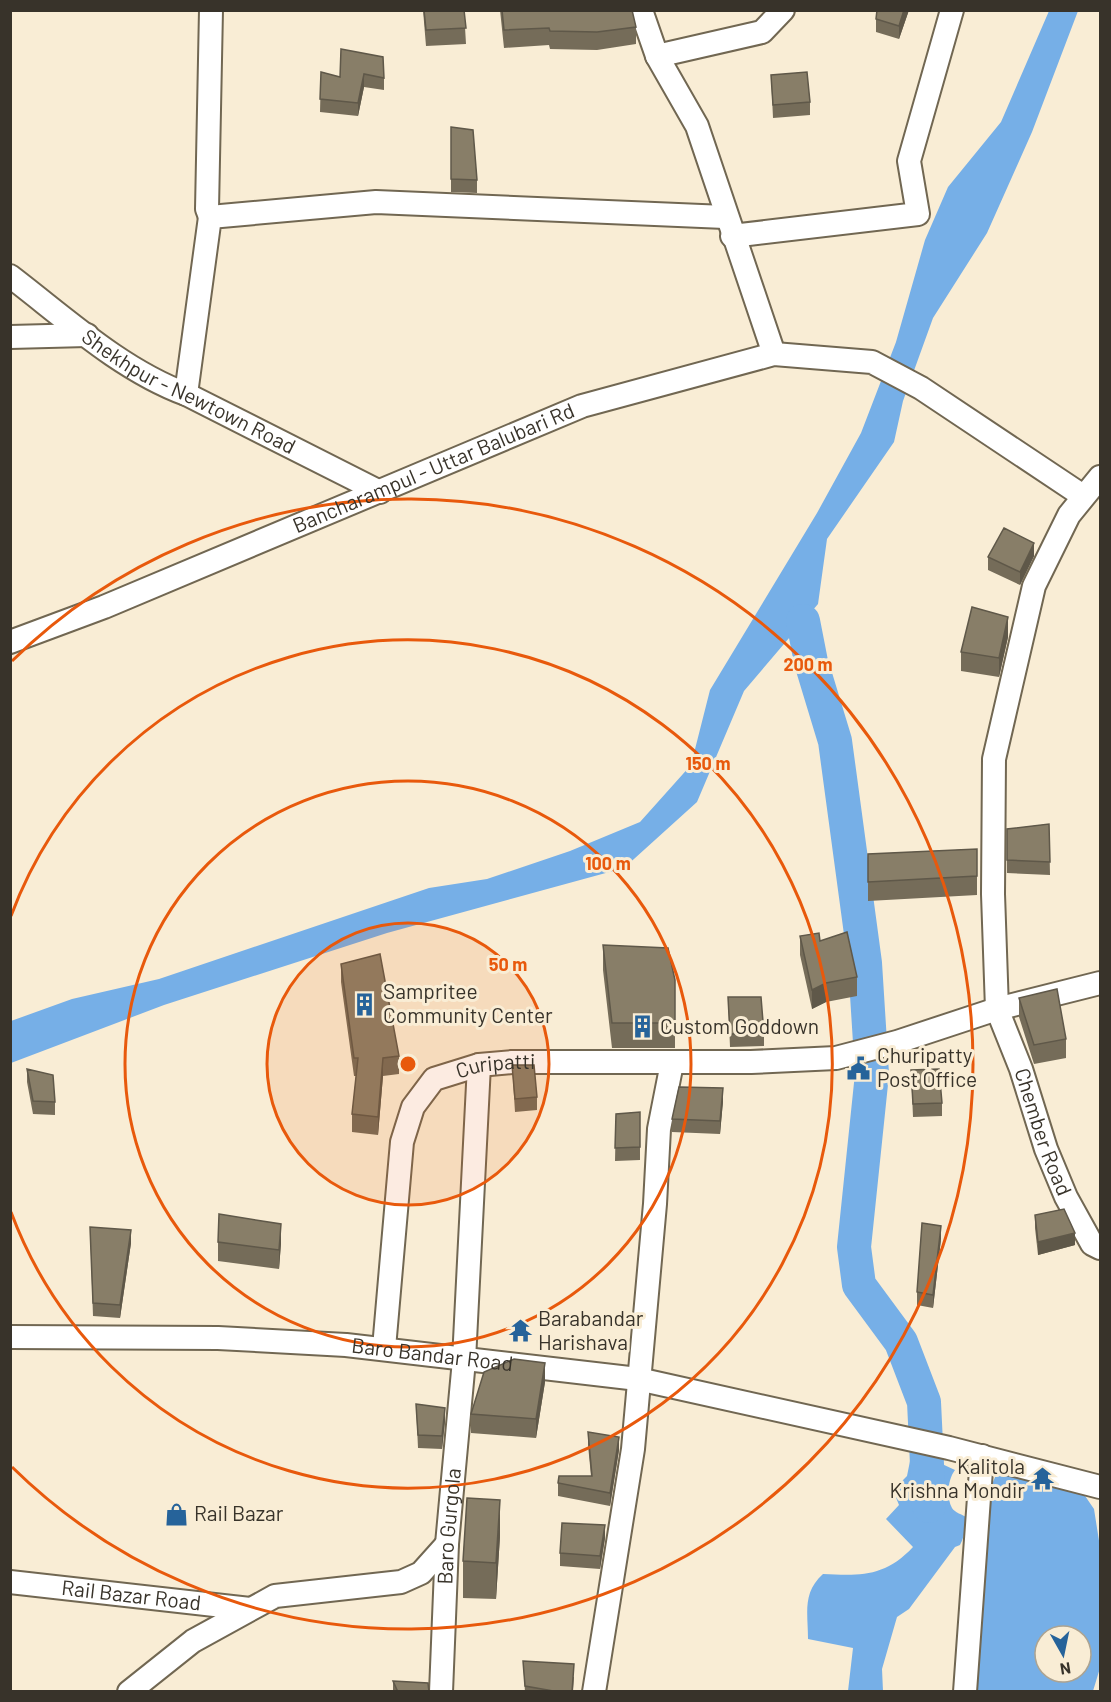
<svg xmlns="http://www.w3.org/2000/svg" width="1111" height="1702" font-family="Barlow,sans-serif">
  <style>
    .water { fill: #76afe7; fill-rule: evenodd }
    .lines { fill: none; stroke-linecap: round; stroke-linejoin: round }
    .river { stroke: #76afe7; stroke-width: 34 }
    .minor-casing { stroke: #716752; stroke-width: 26 }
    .minor { stroke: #fff; stroke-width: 22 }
    .wall { fill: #756c59 }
    .shaded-wall { fill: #5f5849 }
    .building { fill: #887e68; stroke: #5f5849; stroke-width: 1.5 }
    .ring { fill: none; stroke: #e8590c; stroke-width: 3 }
    .labels { text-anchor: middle; stroke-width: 6; stroke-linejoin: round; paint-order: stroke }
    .street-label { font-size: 21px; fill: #38332a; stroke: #f9edd5 }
    .poi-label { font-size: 21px; fill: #38332a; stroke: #f9edd5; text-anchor: start }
    .centre { fill: #e8590c; stroke: #f9edd5; stroke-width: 3 }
    .ring-label { font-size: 18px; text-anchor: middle; font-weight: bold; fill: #e8590c; stroke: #f9edd5; stroke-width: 6; stroke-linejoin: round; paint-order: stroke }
  </style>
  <rect width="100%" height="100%" fill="#f9edd5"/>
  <path class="water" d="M1049,11H1078L1032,132L987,233L933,318L903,401L894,442L827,539L818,604L744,691L697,802L624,868L387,933L164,1005L11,1063V1021L72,999L159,979L429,888L487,879L570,851L640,822L691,765L710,690L817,513L861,433L896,342L925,240L948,187L1001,122Z
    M915,1456L931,1460L928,1467L942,1464L955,1470C948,1479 946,1497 952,1508C954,1512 963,1515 968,1518C968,1523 963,1540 960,1545L955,1547L909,1609L897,1617L882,1669L883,1691H848L853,1648L808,1639C808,1613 802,1593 823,1574C860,1576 885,1577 913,1547L886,1519L899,1505L893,1490L907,1476L910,1461Z
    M998,1470L1020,1474L1032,1482L1055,1481L1081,1490L1094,1509L1100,1547V1668L1093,1691L971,1692L981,1639L974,1635L988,1494ZM1045,1636H1081V1672H1045Z"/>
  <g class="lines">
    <path class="river" d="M803,621L811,662L835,741L865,963L872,1074L854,1247L859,1285L901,1342L924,1402L929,1506"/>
    <defs>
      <g id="minor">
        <path d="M641,10L657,56L697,126L774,354"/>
        <path d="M657,56L762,32L783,10"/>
        <path d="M210,217L207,209L211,10"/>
        <path d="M732,236L918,214L909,161L952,10"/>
        <path id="s1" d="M10,276C65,318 121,370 186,394L380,492"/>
        <path d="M10,337L87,335"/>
        <path d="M186,394L210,217L376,202L725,217"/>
        <path id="s2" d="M1100,477L1069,515L1034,586L994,759L993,894L997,1009L1021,1069L1046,1149L1066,1197L1092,1244L1100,1248"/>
        <path id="s3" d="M10,642L104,607L582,406L774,354L872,362L921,388L1083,496"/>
        <path id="s4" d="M10,1337L218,1338L346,1345L638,1379L949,1448L1100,1487"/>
        <path id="s5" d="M384,1348L402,1142L413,1107L434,1079L479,1065L512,1062H751L836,1058L897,1042L997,1009L1100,983"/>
        <path id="s6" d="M10,1582L250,1609"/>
        <path d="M129,1692L193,1641L275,1596L401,1582L421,1573L447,1544"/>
        <path id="s7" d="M441,1692L447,1544L464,1360L479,1065"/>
        <path d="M594,1692L633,1449L655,1204L659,1129L672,1063"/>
        <path d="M965,1692L982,1456"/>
      </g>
    </defs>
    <use href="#minor" class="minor-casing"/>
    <use href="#minor" class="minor"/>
  </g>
  <path class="wall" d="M423,10H464L466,44L426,46Z
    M500,10H632L636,27V44L597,50L550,49L549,45L504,48Z
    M909,10L899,39L876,32V19Z
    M341,49L384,78V90L364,87L358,116L320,112L321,72L340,77Z
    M771,75L810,102V115L773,118Z
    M451,127L477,180V193L451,192Z
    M1034,556L1020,585L988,570V557Z
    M1008,637L999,677L961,671V652Z
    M1049,824L1050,875L1007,873V829Z
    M977,849V895L868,901V854Z
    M800,936L820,941L857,977V996L826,1002L812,1009L800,955Z
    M603,945L675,1023V1048H612L603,970Z
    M341,964L399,1056V1074L383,1076L378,1135L352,1132V1114L356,1076H354L341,982Z
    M728,997L764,1034V1046L730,1047Z
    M1019,998L1066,1039V1058L1034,1064L1019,1017Z
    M512,1065L537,1097V1110L515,1112Z
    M27,1069L55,1102V1115L33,1114L27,1082Z
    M911,1070L942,1103V1116L913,1117Z
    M723,1101L720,1134L672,1132V1119Z
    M640,1112V1160L615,1161L616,1114Z
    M1035,1215L1075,1245L1038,1255L1035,1228Z
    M90,1227L131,1243L120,1318L93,1316Z
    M941,1239L933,1308L917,1305V1292Z
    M218,1242L281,1243L279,1269L218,1261Z
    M545,1382L536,1438L471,1433V1414Z
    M416,1404L445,1421L442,1449L418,1448Z
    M588,1432L619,1450L610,1506L558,1496V1483L591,1476L588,1445Z
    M500,1536L496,1599L463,1598V1561Z
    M605,1538L600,1569L560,1566V1553Z
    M523,1661L574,1677L573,1692H525Z
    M393,1681L429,1692H393Z"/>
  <path class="shaded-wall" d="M904,10H909L899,39V26Z
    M364,74V87L358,116V103Z
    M1034,543V556L1020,585V572Z
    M1008,617V637L999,677V658Z
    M826,983V1002L812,1009V990Z
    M383,1058V1076L378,1135V1117Z
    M723,1088V1101L720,1134V1121Z
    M281,1224V1243L279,1269V1250Z
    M941,1226V1239L933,1308V1295Z
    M131,1230V1243L120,1318V1305Z
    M1075,1233V1245L1038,1255V1242Z
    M545,1363V1382L536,1438V1419Z
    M445,1408V1421L442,1449V1436Z
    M619,1437V1450L610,1506V1493Z
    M500,1500V1536L496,1599V1563Z
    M605,1525V1538L600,1569V1556Z"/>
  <path class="building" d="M424,10H464L466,28L426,30Z
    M502,10H632L636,27L597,32L550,31L549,28L504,30Z
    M877,10H904L899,26L876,19Z
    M341,49L383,57L384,78L364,74L358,103L320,99L321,72L340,77Z
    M807,72L810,102L773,105L771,75Z
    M451,127L473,130L477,180L451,179Z
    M1004,528L1034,543L1020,572L988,557Z
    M972,607L1008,617L999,658L961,652Z
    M1049,824L1050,862L1007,860V829Z
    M977,849V876L868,882V854Z
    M847,932L857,977L826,983L812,990L800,936L819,933L820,941Z
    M603,945L668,948L675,980V1023H612Z
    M380,954L399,1056L383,1058L378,1117L352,1114L358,1058H354L341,964Z
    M1057,989L1066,1039L1034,1045L1019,998Z
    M728,997H761L764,1034H730Z
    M512,1065H534L537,1097L515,1099Z
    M27,1069L53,1075L55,1102L33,1101Z
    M939,1069L942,1103L913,1104L911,1070Z
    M679,1087L723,1088L720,1121L672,1119Z
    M640,1112V1147L615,1148L616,1114Z
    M1064,1209L1075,1233L1038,1242L1035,1215Z
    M219,1214L281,1224L279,1250L218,1242Z
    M922,1223L941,1226L933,1295L917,1292Z
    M90,1227L131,1230L120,1305L93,1303Z
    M514,1359L545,1363L536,1419L471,1414L484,1372Z
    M416,1404L445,1408L442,1436L418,1435Z
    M588,1432L619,1437L610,1493L558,1483L559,1476H592Z
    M467,1498L500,1500L496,1563L463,1561Z
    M562,1523L605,1525L600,1556L560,1553Z
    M523,1661L574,1664L572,1692H559L525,1686Z
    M393,1681L428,1683L429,1692H398Z"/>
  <circle cx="408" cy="1064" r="141" fill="#e8590c" fill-opacity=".12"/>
  <g class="ring">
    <circle cx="408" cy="1064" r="141"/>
    <circle cx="408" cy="1064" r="283"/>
    <path d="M11 916A424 424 0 1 1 11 1212"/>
    <path d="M12 661A565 565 0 1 1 12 1467"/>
  </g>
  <defs>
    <symbol id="building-bare" viewBox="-9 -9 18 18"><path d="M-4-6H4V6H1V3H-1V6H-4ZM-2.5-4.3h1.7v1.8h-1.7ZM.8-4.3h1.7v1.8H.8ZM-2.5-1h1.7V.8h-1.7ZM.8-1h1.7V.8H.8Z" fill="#26639a" stroke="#f9edd5" stroke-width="2.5" paint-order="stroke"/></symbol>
    <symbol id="civic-bare" viewBox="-9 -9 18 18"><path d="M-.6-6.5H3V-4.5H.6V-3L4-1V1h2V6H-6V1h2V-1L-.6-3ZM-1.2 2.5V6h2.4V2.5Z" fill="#26639a" stroke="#f9edd5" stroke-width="2.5" paint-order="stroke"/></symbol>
    <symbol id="temple-bare" viewBox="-9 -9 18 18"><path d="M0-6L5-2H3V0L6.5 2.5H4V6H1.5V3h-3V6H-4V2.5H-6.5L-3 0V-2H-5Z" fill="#26639a" stroke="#f9edd5" stroke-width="2.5" paint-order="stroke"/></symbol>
    <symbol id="shop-bare" viewBox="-9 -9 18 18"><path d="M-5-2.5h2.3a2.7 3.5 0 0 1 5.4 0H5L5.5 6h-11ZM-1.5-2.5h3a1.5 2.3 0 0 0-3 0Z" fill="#26639a" stroke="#f9edd5" stroke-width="2.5" paint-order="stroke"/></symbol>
  </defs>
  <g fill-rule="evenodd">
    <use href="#building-bare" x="348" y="988" width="33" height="33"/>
    <use href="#building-bare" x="626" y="1010" width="33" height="33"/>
    <use href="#civic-bare" x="842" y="1052" width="33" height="33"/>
    <use href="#temple-bare" x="504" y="1314" width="33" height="33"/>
    <use href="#temple-bare" x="1026" y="1462" width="33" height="33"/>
    <use href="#shop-bare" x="160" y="1498" width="33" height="33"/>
  </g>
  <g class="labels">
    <g class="street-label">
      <text dy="7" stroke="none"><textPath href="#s1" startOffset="214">Shekhpur - Newtown Road</textPath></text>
      <text dy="7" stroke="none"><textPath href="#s3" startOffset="458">Bancharampul - Uttar Balubari Rd</textPath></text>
      <text dy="7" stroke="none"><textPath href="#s5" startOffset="342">Curipatti</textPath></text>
      <text dy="7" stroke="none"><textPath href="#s2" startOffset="687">Chember Road</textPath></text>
      <text dy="7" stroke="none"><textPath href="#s4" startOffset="423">Baro Bandar Road</textPath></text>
      <text dy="7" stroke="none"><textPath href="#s7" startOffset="166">Baro Gurgola</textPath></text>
      <text dy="7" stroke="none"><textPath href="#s6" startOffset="122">Rail Bazar Road</textPath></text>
    </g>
    <g class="poi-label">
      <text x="383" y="999">Sampritee<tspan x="383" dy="24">Community Center</tspan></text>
      <text x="660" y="1034">Custom Goddown</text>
      <text x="877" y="1063">Churipatty<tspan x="877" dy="24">Post Office</tspan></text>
      <text x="538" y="1326">Barabandar<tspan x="538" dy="24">Harishava</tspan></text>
      <text x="1025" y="1474" text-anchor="end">Kalitola<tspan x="1025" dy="24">Krishna Mondir</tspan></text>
      <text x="194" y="1521">Rail Bazar</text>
    </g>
  </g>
  <circle cx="408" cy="1064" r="9" class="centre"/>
  <g class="ring-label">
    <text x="808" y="671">200 m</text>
    <text x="708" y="770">150 m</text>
    <text x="608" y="870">100 m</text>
    <text x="508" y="971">50 m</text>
  </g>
  <rect width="1111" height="1702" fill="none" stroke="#38332a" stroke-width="24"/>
  <g transform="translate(1063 1654) rotate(171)"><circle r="28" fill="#f9edd5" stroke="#aca391" stroke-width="1.5"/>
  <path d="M0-4.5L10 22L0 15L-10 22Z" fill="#26639a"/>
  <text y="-9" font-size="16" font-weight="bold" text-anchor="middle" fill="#38332a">N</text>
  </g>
</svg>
